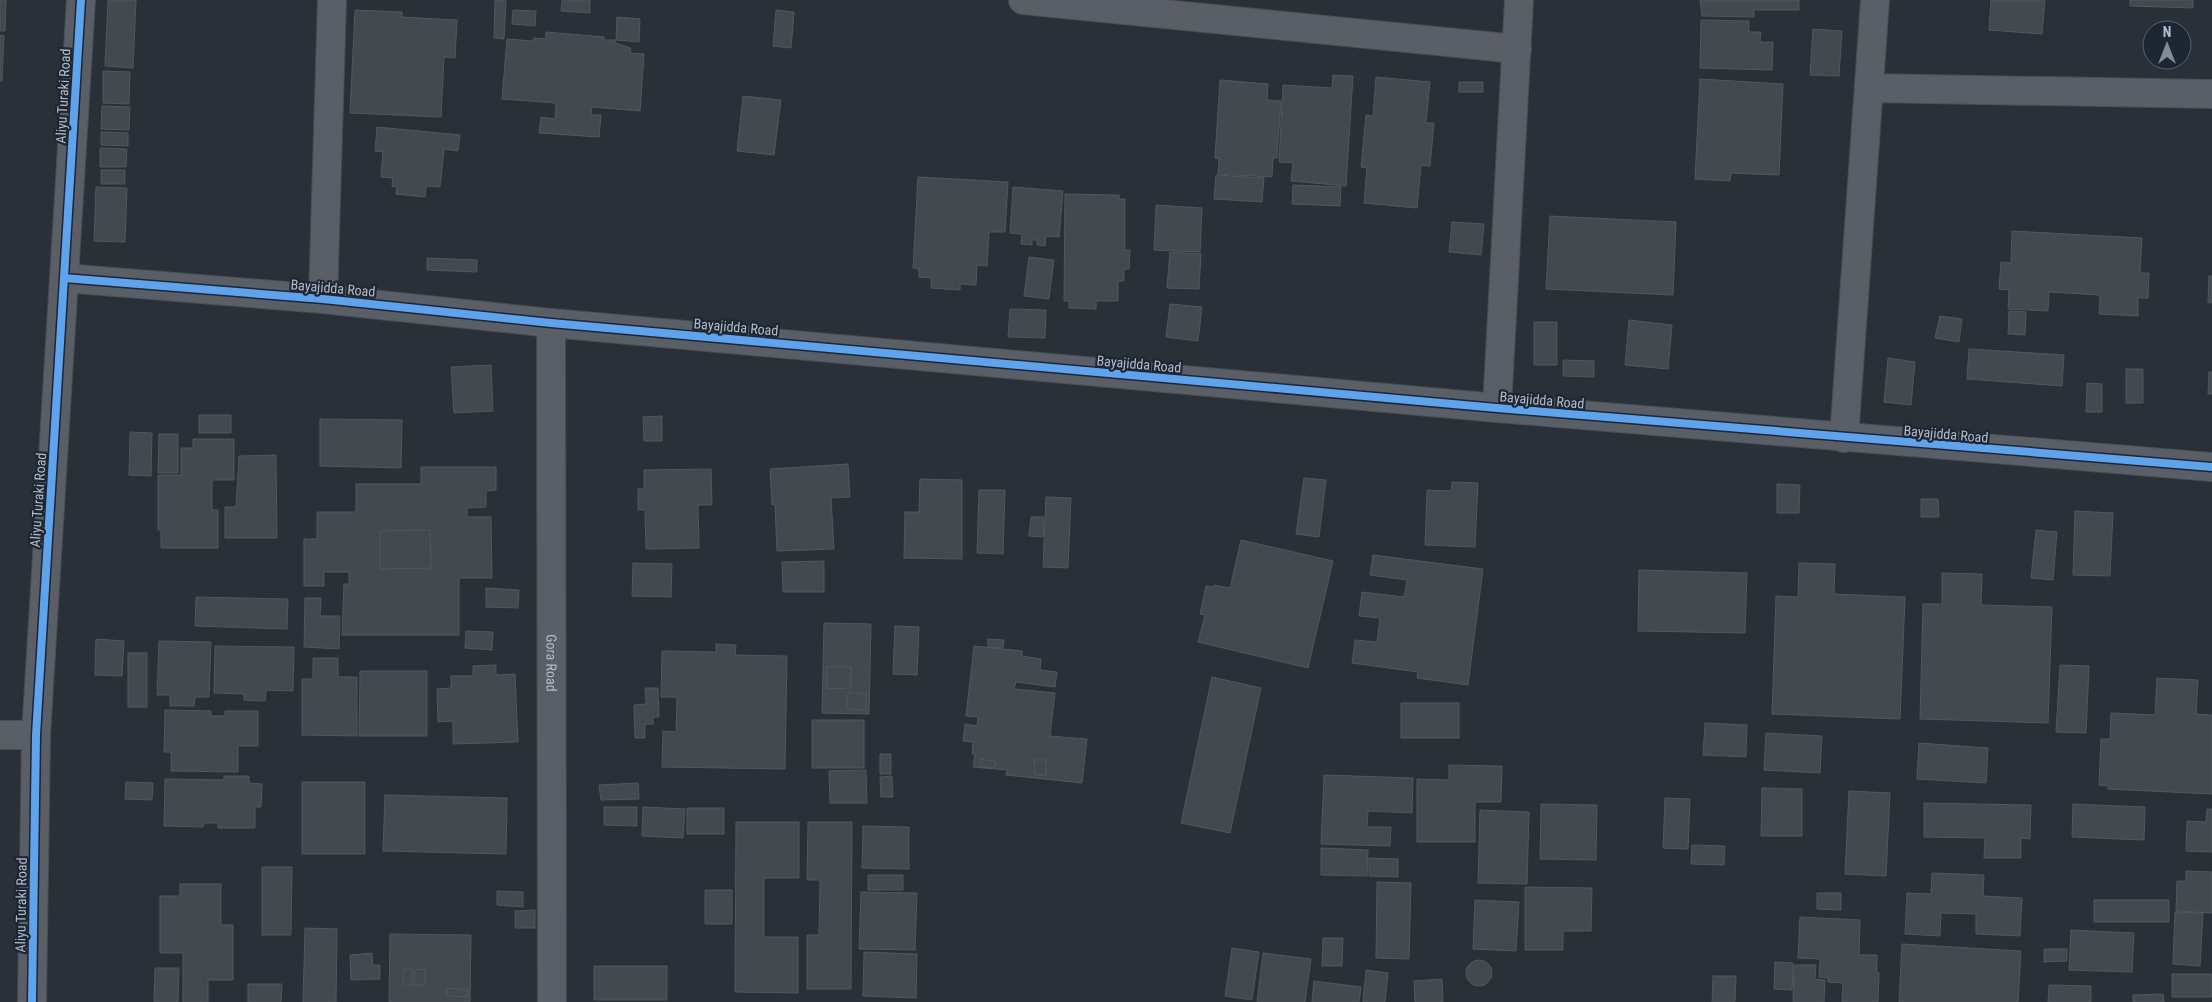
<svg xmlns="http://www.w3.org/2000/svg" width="2212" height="1002" font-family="'Roboto Condensed',sans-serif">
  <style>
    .building { fill: #444950; stroke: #52575f }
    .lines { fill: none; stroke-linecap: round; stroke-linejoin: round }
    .minor-casing { stroke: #484c53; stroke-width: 30 }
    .minor { stroke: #5a5e66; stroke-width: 28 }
    .cycleway-casing { stroke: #1d2633; stroke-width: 11 }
    .cycleway { stroke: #60a3ed; stroke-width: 8 }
    .labels { text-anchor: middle; stroke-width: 4.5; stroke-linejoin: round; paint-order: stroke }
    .street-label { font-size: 14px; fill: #b4bcc9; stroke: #1d2633 }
  </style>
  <rect width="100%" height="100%" fill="#2a3038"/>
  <path class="building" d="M0,0H6L5,31H0Z
    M108,0H136L133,68L105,66Z
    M495,0H506L504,39L494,38Z
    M562,0H590V13L561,11Z
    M1700,0H1799V10H1754V17L1702,16Z
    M1991,0H2045L2042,34L1989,30Z
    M2130,0H2193V8L2130,6Z
    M355,10L402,12V17L457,20L455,58L444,57L441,117L350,113Z
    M513,10L536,11L535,26L512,24Z
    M776,10L794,12L791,48L773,46Z
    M617,17L640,19L639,42L616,40Z
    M1701,20L1749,21V32H1761L1760,42H1773L1772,70L1700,68Z
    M1813,29L1842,31L1839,76L1810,75Z
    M546,32L604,37V40H615V43L631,48L630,53L644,54L640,111L592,107L591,115H601L599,137L539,133L541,117L555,119L556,103L502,99L507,39L533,41L534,38L546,39Z
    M0,35L4,36L2,81H0Z
    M103,71L130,72L129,104L103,103Z
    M1333,75L1353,76L1346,186L1291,181L1293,163L1279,162L1283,85L1332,88Z
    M1376,77L1430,82L1426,123H1434L1430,166L1421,165L1417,208L1364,203L1367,168L1361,167L1366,115L1373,116Z
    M1700,79L1783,84L1779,175L1731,173L1730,181L1695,179Z
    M1220,80L1268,84L1267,100L1281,101L1277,158H1273L1272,177L1218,174L1219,159L1215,158Z
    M1459,82H1483V92H1459Z
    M743,96L781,100L774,155L737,151Z
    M102,106L130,107L129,130L101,129Z
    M377,127L460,135L458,151L444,149L440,187L426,186L425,197L396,194L397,187L392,186L393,178L381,177L383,152L375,151Z
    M101,132L128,133V146L101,145Z
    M100,148L127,149L126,167H100Z
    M101,170H125V184H101Z
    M1216,175L1264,178L1262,202L1214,199Z
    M918,177L1008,182L1005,232H989L987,266L977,265L976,285L960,284V290L931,288V278L919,277V269L913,268Z
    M1293,185L1341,187L1340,206L1292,204Z
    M96,187L127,188L125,242L94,241Z
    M1013,187L1063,191L1059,237L1046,236L1045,246L1037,245V240H1032V245L1021,244L1022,234L1010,233Z
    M1065,194L1119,195V199H1125V250H1130L1129,269H1124V281H1118V301H1096V309L1069,308V301H1064Z
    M1156,205L1202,208L1200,252L1154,250Z
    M1550,216L1676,222L1673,295L1546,289Z
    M1452,222L1484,224L1481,255L1449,252Z
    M2012,231L2142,238L2140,273H2149L2148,298H2138V316L2099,314L2100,295L2049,292L2048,311L2008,309L2009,290L1999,289L2001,262L2011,263Z
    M1170,252L1201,254L1199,289L1167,288Z
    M1029,257L1054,260L1049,299L1024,296Z
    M427,258L477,260V272L427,270Z
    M2209,276H2212V303L2208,302Z
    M1170,304L1202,307L1198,341L1166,337Z
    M1010,309L1046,310L1045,338L1008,337Z
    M2009,311L2026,312L2025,335L2008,334Z
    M1940,316L1962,319L1959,342L1935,338Z
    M1629,320L1672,325L1668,369L1625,365Z
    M1534,322H1557V365H1534Z
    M1969,349L2064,355L2062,386L1967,379Z
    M1888,358L1915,362L1911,405L1884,402Z
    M1563,360L1594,361V377L1563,376Z
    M491,365L493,411L454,413L451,367Z
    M2126,369H2143V403H2126Z
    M2209,372H2212V394H2208Z
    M2087,383L2102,384V412H2086Z
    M199,415H231V433H199Z
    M662,416V441H644L643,417Z
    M320,419L402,420L401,468L320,466Z
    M130,432L152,433L151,476L129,475Z
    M159,434H178V473H158Z
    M193,439H234V480H212V510H218V548H161V530H158V475H181V448H193Z
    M276,455L277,538H225V507H236L239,456Z
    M848,464L850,497L831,498L834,549L777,551L775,504L772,505L770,469Z
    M421,467H496V490L486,491V507L467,508V517H491L492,578H459V635H342L344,584H349V572H324V586H304V539H317V512H356V484H421Z
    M711,469L712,505H698L699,548L646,549L645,510H638V489H644V470Z
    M1304,478L1326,480L1319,537L1296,534Z
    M920,479L962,480V559L904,558L905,512H919Z
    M1452,482L1478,483L1475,547L1425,545L1427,490L1451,491Z
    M1777,484L1800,485L1799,513H1777Z
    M979,490H1005L1003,554L977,553Z
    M1046,497L1071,498L1068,568L1043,567Z
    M1921,499H1938L1939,517H1921Z
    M2075,511L2113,513L2110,576L2073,575Z
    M1031,517H1044L1043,537L1029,536Z
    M430,530L431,568L380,569V531Z
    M2036,530L2057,532L2053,580L2031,578Z
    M1241,540L1333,561L1308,668L1198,642L1205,615L1200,614L1206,586L1213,587L1214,585L1230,588Z
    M1373,555L1483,569L1468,685L1417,678L1418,672L1352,663L1355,640L1377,642L1380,618L1359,616L1362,592L1404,597L1407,580L1370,575Z
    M824,561V592H783L782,562Z
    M633,563L672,564L671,597L632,596Z
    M1799,563L1835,564L1834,594L1905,597L1900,719L1772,714L1776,596L1798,597Z
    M1639,570L1747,573L1745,633L1638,631Z
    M1942,573L1982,574L1981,605L2052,607L2048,723L1920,719L1923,604H1942Z
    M486,588L519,590L518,608L486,607Z
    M196,597L288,599L287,629L195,626Z
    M305,598H321L320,616H340L339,649L304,647Z
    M824,623L871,624L869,714L822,713Z
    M895,626L919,627L917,675L893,674Z
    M466,631L493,632L492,650L465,648Z
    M96,639L124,641L122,676L95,675Z
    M988,639L1004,640L1003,648L988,647Z
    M159,641L211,642L209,697H195L194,706H170V695H157Z
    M716,644L736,645L735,655L787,656L785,769L662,767L663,731L676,732L677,697H661L662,651L716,652Z
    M215,646L294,647L293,691L266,690L265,701L244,700V694L214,693Z
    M974,646L1022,651V656L1041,659L1040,670L1057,672L1055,687L1016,682L1014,689L1055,693L1050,736L1087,739L1082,783L1006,775L1007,770L973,767L975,754H972L973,742L963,741L965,724L977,726L978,717L966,716Z
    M128,653H147V707H128Z
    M313,658H338V677H357V736L302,735V679H313Z
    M496,665V675L515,674L518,742L453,744V721L438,722L437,689L451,688V676H473V666Z
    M2060,665L2089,666L2086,733L2056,732Z
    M827,667H851V688L827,689Z
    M360,671H427V736H359Z
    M1212,677L1261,688L1230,833L1181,823Z
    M2157,678L2198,680L2196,714L2212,715V794L2108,789V786L2099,785L2101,739H2110L2111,713L2155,715Z
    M645,688H658L659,717H653V724H645V738H635L634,705L646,704Z
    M848,693H866V710L847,709Z
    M1401,703H1459V738H1401Z
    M165,710L211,711V716H225V711H258V746H238V772L171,771V752H164Z
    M812,720H864V768H812Z
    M1705,723L1747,725L1746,757L1703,755Z
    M1766,733L1822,736L1820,773L1764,770Z
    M1919,743L1988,748L1986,783L1917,779Z
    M880,754H891V774H880Z
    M981,759L996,762L994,768L980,766Z
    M1034,760H1046V775H1035Z
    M1449,765L1502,766L1501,802H1475V842H1417V779L1449,780Z
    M866,770L867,803H830L829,771Z
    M1324,775L1413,778L1412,813L1368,811L1367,827H1391L1390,846L1321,844Z
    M224,776H249V783L262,784L261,807H255V828H218V823H204L203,827L164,826L165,779L224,780Z
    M892,776L893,797H881L880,777Z
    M126,782L153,783L152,800L125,799Z
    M302,782H365V854H302Z
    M638,783L639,799L601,800L599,785Z
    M1762,788L1802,789V836H1761Z
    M1849,791L1890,793L1886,876L1845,874Z
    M385,795L507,798L506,854L383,851Z
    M1665,798L1690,799L1688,849L1663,848Z
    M1924,803L2031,805L2030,839L2021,838V858H1984L1985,838L1924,837Z
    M1541,804L1597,805L1596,860L1540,859Z
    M2073,804L2145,807L2144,840L2072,837Z
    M604,807H637V826L604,825Z
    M643,807L685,809L683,838L642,836Z
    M687,808H724V834H687Z
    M2207,809H2212V852L2186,851L2187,821L2206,822Z
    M1480,810L1529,812L1527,884L1478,883Z
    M736,822H799V878H764V937H798V993L735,992Z
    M808,822H852L851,989H807V935H819L820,880H807Z
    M863,826L909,827V869L862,868Z
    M1692,845L1725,846L1724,865L1691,864Z
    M1321,848L1368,850L1367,876L1321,875Z
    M1369,858L1398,859V877L1369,876Z
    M262,867H292L291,935H262Z
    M2186,871L2212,872V913L2176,911L2177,881H2186Z
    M1932,873L1984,875L1983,896L2022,898L2020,936L1976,934V914L1941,913L1940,936L1905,934L1907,893L1931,894Z
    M868,875H903V890H868Z
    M1377,882L1411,883L1409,959L1376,958Z
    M180,884H221V925H233V980H208V1002H183V953H160V896H180Z
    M1525,887L1592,888L1591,931H1563V950H1525Z
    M705,890H732V924H705Z
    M497,891L523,892V907L497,905Z
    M861,892L917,893L915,950L859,949Z
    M1817,893H1841V910L1817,909Z
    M1475,900L1519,902L1516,951L1473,949Z
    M2094,900H2169V922H2094Z
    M535,910V928H515V911Z
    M2175,912L2203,913L2200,966L2173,964Z
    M1800,917L1860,920L1859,955H1877V972L1879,973L1878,1002H1842L1843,983L1828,982V978L1819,977L1820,959L1798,958Z
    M305,928L337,929L336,1002H303Z
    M2071,930L2134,933L2132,972L2069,970Z
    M390,934L471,935L470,1002H389Z
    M1323,938H1343L1342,966H1322Z
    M1902,944L2021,951L2018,1002H1899Z
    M1232,948L1259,952L1252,1000L1225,996Z
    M2044,949H2067V961L2044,962Z
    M864,952L917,954L916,998L863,996Z
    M372,953L373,965H380V979L351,980L350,955Z
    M1263,953L1311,959L1305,1002H1257Z
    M1466 973a13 13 0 1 1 26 0a13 13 0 1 1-26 0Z
    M1775,962L1793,963L1792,990L1774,989Z
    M1794,965H1816L1815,979L1825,980L1824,1002H1793Z
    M594,966H667V1000H594Z
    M155,968H179L178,1002H154Z
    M404,969H412V984H403Z
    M425,969V985H414L415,970Z
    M1366,970L1388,973L1385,1002H1363Z
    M2172,974H2212V997H2172Z
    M1713,976H1736L1735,1002H1712Z
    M1442,979L1443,1002H1415L1414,981Z
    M1314,981L1361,987L1359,1002H1312Z
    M248,984H282L281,1002H248Z
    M2049,985L2091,986V1002H2048Z
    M447,988L468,990V997L447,996Z
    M2163,994L2164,1002H2133V995Z"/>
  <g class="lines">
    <defs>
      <g id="minor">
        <path d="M1023,0L1517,49"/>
        <path d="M1869,88L2212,94"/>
        <path d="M64,278L323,299L551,323L1497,408L2212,467"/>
        <path d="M323,299L332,0"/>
        <path id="s1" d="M551,323L552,1002"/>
        <path d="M1497,408L1519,0"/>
        <path d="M1844,438L1875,0"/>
        <path d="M0,735H36"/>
        <path d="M32,1002L36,735L81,0"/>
      </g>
    </defs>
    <use href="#minor" class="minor-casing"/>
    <use href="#minor" class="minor"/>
    <defs>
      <path id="cycleway" d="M64,278L323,299L551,323L1497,408L2212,467
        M32,1002L36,735L81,0"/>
    </defs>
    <use href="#cycleway" class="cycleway-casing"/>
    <use href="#cycleway" class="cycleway"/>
  </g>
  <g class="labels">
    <g class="street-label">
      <text transform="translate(63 96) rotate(-87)" y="5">Aliyu Turaki Road</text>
      <text transform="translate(333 288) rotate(5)" y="5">Bayajidda Road</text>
      <text transform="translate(736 327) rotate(5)" y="5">Bayajidda Road</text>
      <text transform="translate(1139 364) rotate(5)" y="5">Bayajidda Road</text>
      <text transform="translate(1542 400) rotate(5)" y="5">Bayajidda Road</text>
      <text transform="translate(1946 434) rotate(5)" y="5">Bayajidda Road</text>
      <text transform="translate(38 500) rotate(-86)" y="5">Aliyu Turaki Road</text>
      <text dy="5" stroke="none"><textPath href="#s1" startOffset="340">Gora Road</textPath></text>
      <text transform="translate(21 905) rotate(-89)" y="5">Aliyu Turaki Road</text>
    </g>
  </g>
  <g transform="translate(2167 45)"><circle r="24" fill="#1d2633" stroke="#59626f"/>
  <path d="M0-4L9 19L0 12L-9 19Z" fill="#848b96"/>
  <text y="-8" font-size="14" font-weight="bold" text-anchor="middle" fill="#b4bcc9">N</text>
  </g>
</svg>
